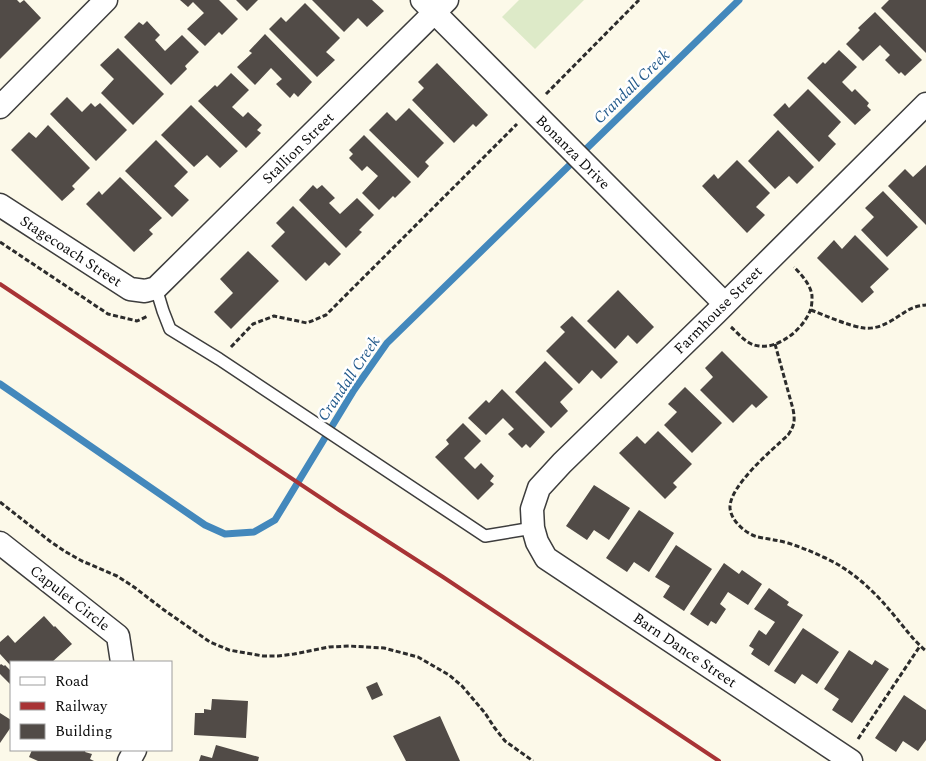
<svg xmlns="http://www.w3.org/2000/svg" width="926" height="761" font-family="Spectral,serif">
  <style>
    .pitch { fill: #ddeac8 }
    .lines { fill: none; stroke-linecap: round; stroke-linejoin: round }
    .stream { stroke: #4388bc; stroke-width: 7 }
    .building { fill: #514b47 }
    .service-casing { stroke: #3d3d3d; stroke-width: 14 }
    .minor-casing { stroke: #3d3d3d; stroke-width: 25 }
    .path { stroke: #2c2c2c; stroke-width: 3; stroke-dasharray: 5 2.5; stroke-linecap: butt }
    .service { stroke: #fff; stroke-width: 11 }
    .minor { stroke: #fff; stroke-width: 22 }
    .rail { stroke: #a83335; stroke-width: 4 }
    .labels { text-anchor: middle; stroke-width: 5; stroke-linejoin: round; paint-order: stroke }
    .street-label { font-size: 15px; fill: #0a0a0a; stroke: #fff }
    .water-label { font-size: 16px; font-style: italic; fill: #235a8b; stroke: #fff }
  </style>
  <rect width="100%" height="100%" fill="#fcf9e9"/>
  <path class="pitch" d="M519,0H584L535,49L502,17Z"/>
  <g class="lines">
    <path class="stream" d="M0,384L205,525L225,534L254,532L275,520L354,390L387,343L739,0"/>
  </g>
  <path class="building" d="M0,0H17L20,3L24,0L41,18L0,59Z
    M180,0H219L238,19L222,35L219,32L205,46L187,29L204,13L193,2L188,7Z
    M236,0H258L247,11Z
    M312,0H372L384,11L367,27L358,18L344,32Z
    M889,0H926V53L881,8Z
    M305,3L340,38L326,52L335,60L317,77L269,29L281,17L286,22Z
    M875,12L922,60L905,76L901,72L899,74L885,60L890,55L880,45L863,61L846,44L860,30L858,28Z
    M147,21L160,35L155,40L165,51L182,35L199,52L185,66L187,69L171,85L124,37L139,22L143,25Z
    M265,34L312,82L298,97L294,93L290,98L276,84L282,79L271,68L255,85L237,67L252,53L249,51Z
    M118,48L164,94L133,125L101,93L114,79L100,65Z
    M839,50L857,67L842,82L852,92L855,89L869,103L867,106L871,110L855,125L807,78L823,62L825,64Z
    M437,63L488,115L476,127L473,124L454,143L412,100L424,88L418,82Z
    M231,73L249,90L232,107L243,117L248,112L262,125L257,130L261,133L246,148L198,101L215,85L217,87Z
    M808,89L841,122L828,136L836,144L819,162L773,115L785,103L789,108Z
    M67,97L82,112L91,103L95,107L100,103L127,130L96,161L50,114Z
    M191,105L238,151L220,168L207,155L194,167L161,135Z
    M409,108L444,143L425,162L429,166L418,178L369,130L387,112L396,121Z
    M48,125L90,168L72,186L75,189L62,201L11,150L29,132L36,138Z
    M778,130L814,167L797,184L789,176L775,189L748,161Z
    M364,135L411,182L395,198L393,196L379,210L362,193L378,176L367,166L362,171L349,158L353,154L349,150Z
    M156,140L188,172L174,186L189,200L172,217L125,171Z
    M737,160L770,193L756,207L765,215L747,233L702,186L714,174L718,179Z
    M926,165V225L888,186L905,169L913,177Z
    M120,177L162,218L149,230L153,234L134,252L86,204L99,191L102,195Z
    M313,185L317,189L322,185L335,198L329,203L340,214L357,198L374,215L359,230L362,232L346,248L299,200Z
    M883,191L918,227L887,257L861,230L874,217L865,208Z
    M293,206L341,254L329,266L325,262L306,281L271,246L285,232L276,223Z
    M855,235L889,269L870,287L874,292L862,303L817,258L834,240L842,249Z
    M248,251L279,281L231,329L214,312L233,293L220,279Z
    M618,290L654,327L637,344L628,335L615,349L587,321Z
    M572,316L618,362L601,379L592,370L579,384L546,351L565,332L560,327Z
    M722,351L768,397L756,408L752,404L733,423L700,390L713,377L705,368Z
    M545,361L573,389L560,402L568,411L551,428L515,392Z
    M685,387L722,423L692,453L664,425L677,412L668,404Z
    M502,389L545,432L530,448L526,444L522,448L508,434L514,429L503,418L486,435L468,418L486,400L489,403Z
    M463,423L481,441L464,458L475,469L481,463L494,476L490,481L494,484L478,500L435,457L449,444L446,440Z
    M658,431L692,464L673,483L677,487L665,499L619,453L637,436L645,444Z
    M594,485L630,508L609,540L594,530L587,540L566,526Z
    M639,510L674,533L649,572L634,562L627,572L606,558Z
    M676,545L712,569L684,611L663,597L670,586L655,577Z
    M724,563L739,574L742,570L762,584L748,605L728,592L720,604L726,609L716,624L711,621L708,626L690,614Z
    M769,588L789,602L787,605L803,615L769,666L751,654L754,649L749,646L759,630L766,635L775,622L754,609Z
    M44,616L54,627L55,626L72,644L52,662H11V666L0,654V642L8,635L15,643Z
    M803,628L839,652L817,684L802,674L795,684L774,671Z
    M849,650L872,665L875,660L889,669L852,723L832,710L839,699L824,689Z
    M1,664L4,666L5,665L11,671V685L0,674V665Z
    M377,682L383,695L372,700L366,687Z
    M904,695L926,710V740L918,751L903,741L896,752L875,738Z
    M212,699L248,701L246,738L194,735L195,713H204V709L211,710Z
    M0,713L11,720V727L0,743Z
    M440,716L460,761H406L393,736Z
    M216,745L259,757L258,761H199L201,755L212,758Z
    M32,750H86L85,752L92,754L90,759L94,761H38L29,757Z"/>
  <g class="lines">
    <defs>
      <path id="service" d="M156,288L163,311L170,329L219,359L485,536L533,528"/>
      <path id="minor" d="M422,0L725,304
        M0,107L106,0
        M0,205L130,289L145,291L156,288L447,0
        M0,543L118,636L122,662
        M129,761L135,750
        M851,761L546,558L537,542L533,528L532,509L539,488L562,463L716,313L926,104"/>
    </defs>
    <use href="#service" class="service-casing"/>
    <use href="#minor" class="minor-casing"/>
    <path class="path" d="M546,94L639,0
      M0,242L108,314L137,321L148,316
      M811,310C826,316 849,326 864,328C871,329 880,327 887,323C902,316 908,306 926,305
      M731,327C739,334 747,345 759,346C779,349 803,329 810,311C812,307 812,300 812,296C811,285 801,274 794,267
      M775,344L793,409C795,420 795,425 788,435C772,450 729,486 730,508C731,521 746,534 758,537C768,539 777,540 788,543C800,547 811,551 823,557C851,569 874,591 893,614C904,627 913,640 926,651
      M231,347L253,324L274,316L307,323L326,315L517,124
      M0,502L51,542L66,552L82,561L117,576L134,587L164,610L210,642L229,650L263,656H278L294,654L329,647L349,646L384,648L418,657L449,675L462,686L485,713L494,727L505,741L533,761
      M858,739L920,646"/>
    <use href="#service" class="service"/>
    <use href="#minor" class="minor"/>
    <path class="rail" d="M0,284L339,510L443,577L719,761"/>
  </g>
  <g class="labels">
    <g class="street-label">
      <text transform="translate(298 148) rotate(-45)" y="5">Stallion Street</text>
      <text transform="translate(573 152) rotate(45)" y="5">Bonanza Drive</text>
      <text transform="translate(71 251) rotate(33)" y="5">Stagecoach Street</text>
      <text transform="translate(718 310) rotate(-45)" y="5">Farmhouse Street</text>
      <text transform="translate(70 598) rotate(38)" y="5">Capulet Circle</text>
      <text transform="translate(685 650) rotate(34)" y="5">Barn Dance Street</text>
    </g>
    <g class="water-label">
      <text transform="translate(631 86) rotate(-44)" y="6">Crandall Creek</text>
      <text transform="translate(348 378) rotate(-56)" y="6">Crandall Creek</text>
    </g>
  </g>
  <rect x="10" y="661" width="162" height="90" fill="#ffffff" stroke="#9d9d9d"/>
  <rect x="20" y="677" width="25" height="8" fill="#ffffff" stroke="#9d9d9d"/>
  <text x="55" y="686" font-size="15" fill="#0a0a0a">Road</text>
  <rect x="20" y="702" width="25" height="8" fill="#a83335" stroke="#9d9d9d"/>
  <text x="55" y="711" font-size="15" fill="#0a0a0a">Railway</text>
  <rect x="20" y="724" width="25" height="15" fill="#514b47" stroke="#9d9d9d"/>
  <text x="55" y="736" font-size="15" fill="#0a0a0a">Building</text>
</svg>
